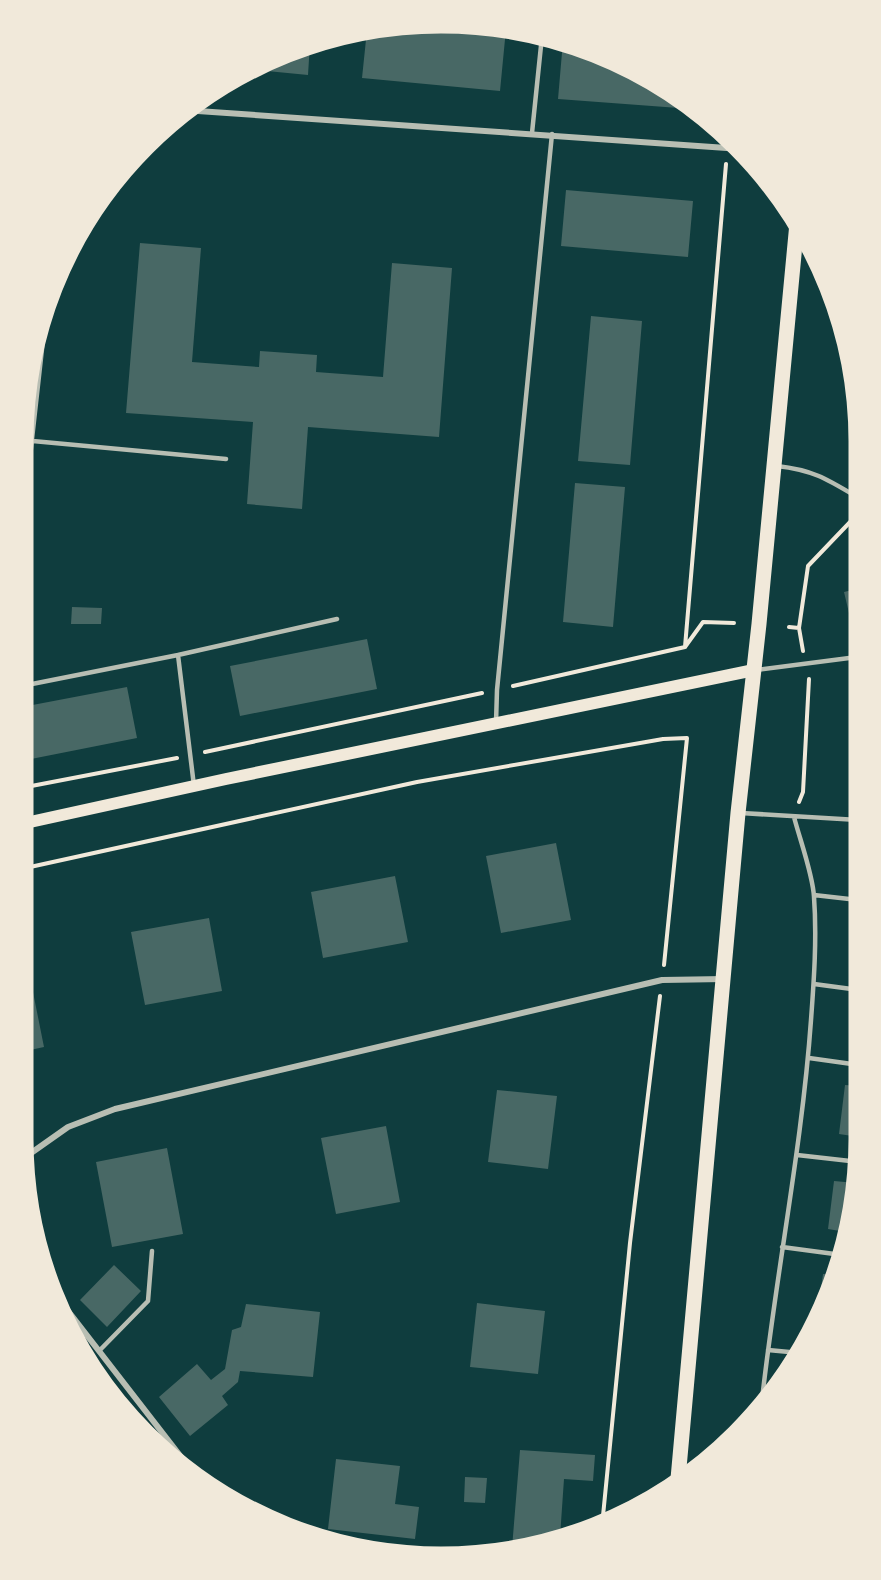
<svg xmlns="http://www.w3.org/2000/svg" width="881" height="1580" font-family="Inter,sans-serif">
  <style>
    .building { fill: #486865 }
    .lines { fill: none; stroke-linecap: round; stroke-linejoin: round }
    .path { stroke: #f1e9da; stroke-width: 4 }
    .service { stroke: #b8beb3; stroke-width: 4.5 }
    .minor { stroke: #b8beb3; stroke-width: 6 }
    .secondary { stroke: #f1e9da; stroke-width: 12 }
    .primary { stroke: #f1e9da; stroke-width: 15 }
    .rim { fill: none; stroke: #f1e9da; stroke-width: 3 }
  </style>
  <rect width="100%" height="100%" fill="#0f3d3e"/>
  <path class="building" d="M405,23V25L468,31L469,26L506,29L500,91L362,78L367,30Z
    M563,41L576,43L651,77L692,109L558,99Z
    M310,43L308,75L247,69L255,64Z
    M566,190L693,201L688,257L561,246Z
    M140,243L201,248L192,362L259,367L260,351L317,355L316,372L383,377L392,263L452,268L439,437L308,427L302,509L247,504L253,422L126,413Z
    M591,316L642,321L630,465L578,461Z
    M575,483L625,487L613,627L563,622Z
    M857,571V629L853,630L844,592L856,589L852,572Z
    M72,607L102,608L101,624H71Z
    M367,639L377,689L240,716L230,666Z
    M127,687L137,738L21,761L22,707Z
    M556,843L571,920L501,933L486,856Z
    M395,876L408,942L323,958L311,892Z
    M209,918L222,991L145,1005L131,932Z
    M26,957L44,1047L21,1052V958Z
    M853,1005H859V1042L849,1041Z
    M845,1085L859,1086V1137L839,1134Z
    M497,1090L557,1096L548,1169L488,1162Z
    M386,1126L400,1202L336,1214L321,1138Z
    M167,1148L183,1234L112,1247L96,1162Z
    M834,1181L856,1183L846,1232L828,1229Z
    M114,1265L141,1291L107,1327L80,1300Z
    M823,1274L837,1275L818,1318H817Z
    M477,1303L545,1311L538,1374L470,1367Z
    M246,1304L320,1312L313,1377L240,1371L238,1382L222,1396L228,1405L190,1436L159,1397L197,1364L211,1380L225,1369L232,1330L241,1327Z
    M520,1450L595,1455L593,1481L564,1479L560,1537L512,1548Z
    M336,1459L400,1466L395,1504L419,1507L415,1539L328,1529Z
    M465,1477L487,1478L485,1503L464,1502Z"/>
  <g class="lines">
    <path class="path" d="M789,627L799,628
      M685,647L726,164
      M803,651L799,628L808,566L852,520L857,510
      M513,686L685,647L703,622L734,623
      M205,752L482,693
      M21,788L177,758
      M799,802L803,792L809,679
      M21,869L417,782L663,739L687,738L664,965
      M602,1526L630,1243L660,996"/>
    <path class="service" d="M532,133L542,36
      M22,440L226,459
      M777,466C813,470 827,479 857,497
      M22,529L48,295
      M178,655L337,619
      M756,670L857,657
      M22,686L178,655L194,786
      M496,723L497,690L552,134
      M741,813L858,820
      M814,895L858,900
      M814,984L859,990
      M809,1058L859,1065
      M797,1155L859,1162
      M782,1247L842,1255
      M100,1350L148,1301L152,1251
      M768,1350L800,1353
      M762,1400C776,1273 802,1147 811,1020C814,980 817,937 814,897C813,875 800,840 794,817"/>
    <path class="minor" d="M183,110L741,149
      M24,1158L68,1127L115,1109L662,980L724,979
      M51,1289L202,1484"/>
    <path class="secondary" d="M21,824L226,779L754,670"/>
    <path class="primary" d="M678,1479L738,813L759,624L797,223"/>
  </g>
  <path d="M0 0H881V1580H0ZM441 32H441A409 409 0 0 1 850 441V1139A409 409 0 0 1 441 1548H441A409 409 0 0 1 32 1139V441A409 409 0 0 1 441 32Z" fill="#f1e9da" fill-rule="evenodd"/>
  <path class="rim" d="M441 32H441A409 409 0 0 1 850 441V1139A409 409 0 0 1 441 1548H441A409 409 0 0 1 32 1139V441A409 409 0 0 1 441 32Z"/>
</svg>
